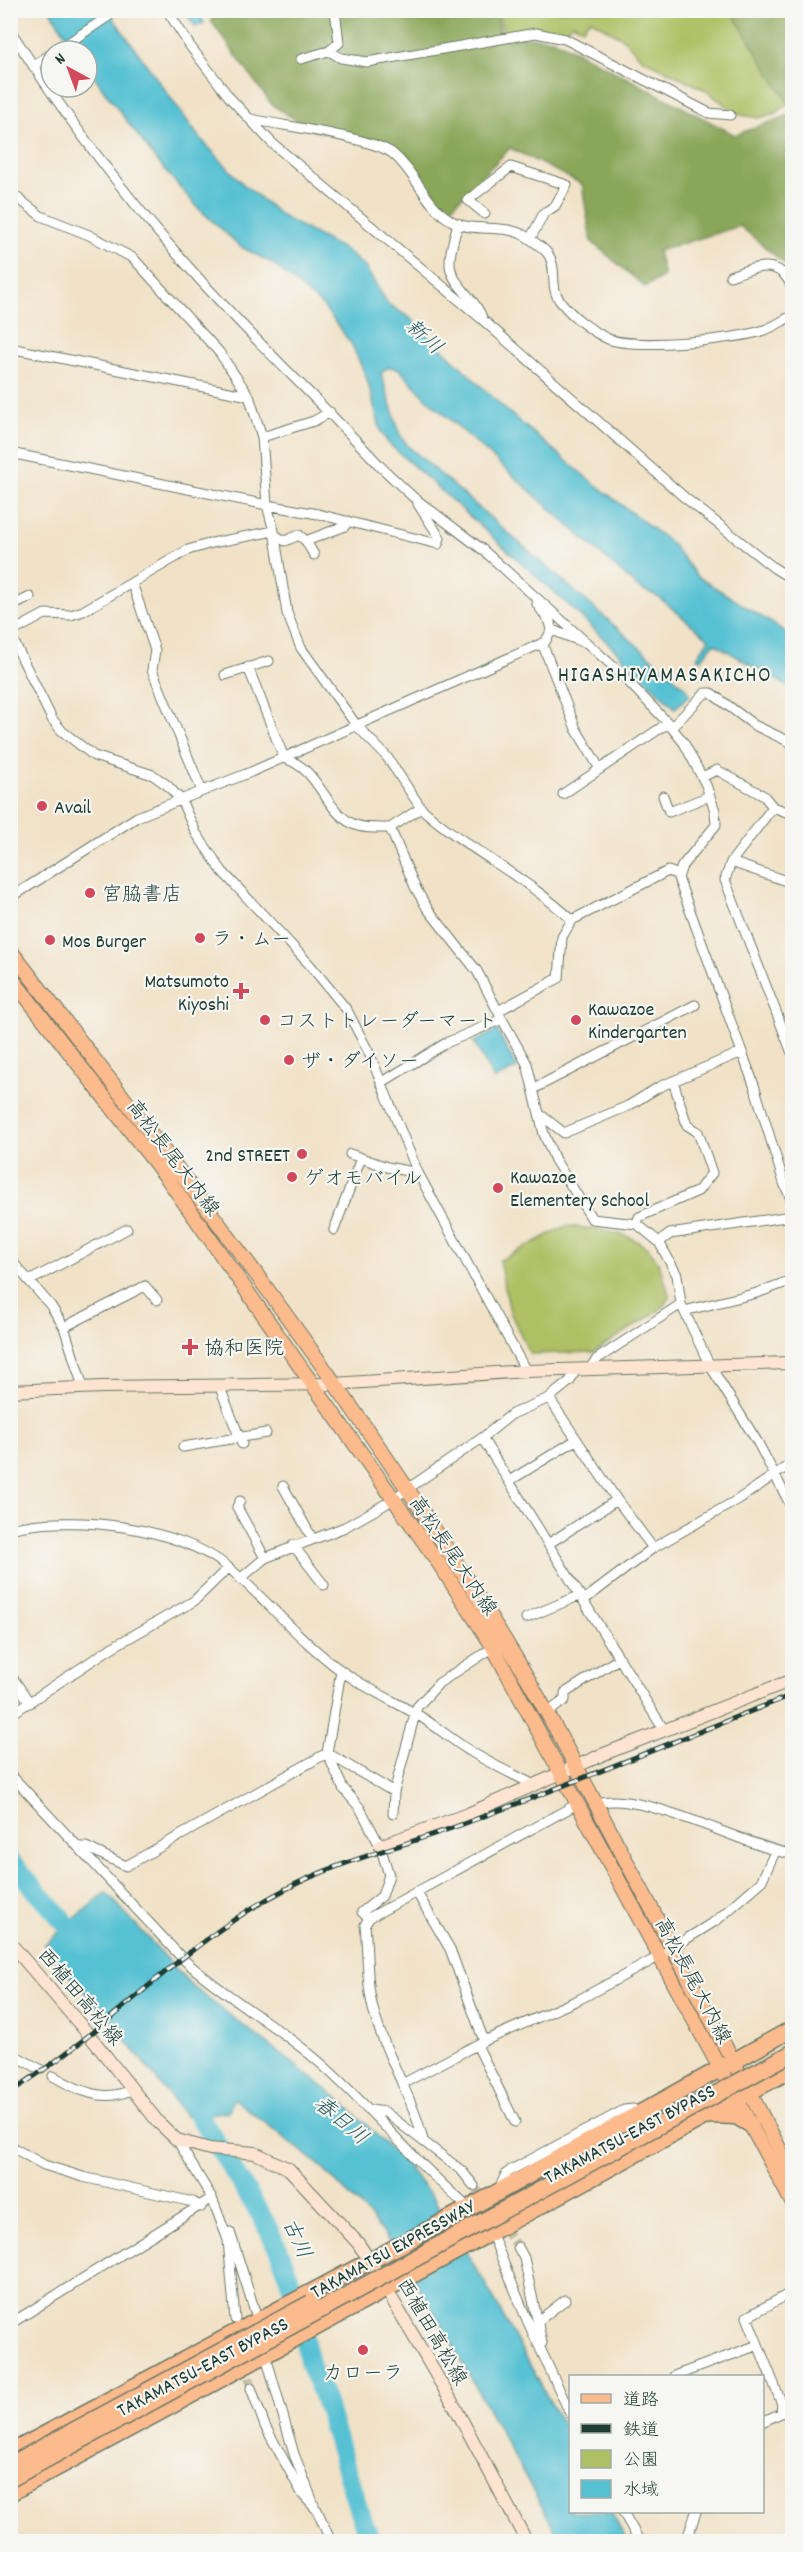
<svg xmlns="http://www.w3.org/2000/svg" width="803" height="2552" font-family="Dekko,'Klee One',sans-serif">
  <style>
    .green { fill: #aec063; stroke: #667e4c; stroke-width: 1.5 }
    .forest { fill: #8aa659; stroke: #547246; stroke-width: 1.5 }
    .water { fill: #57c1d3; stroke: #3b7f84; stroke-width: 1.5 }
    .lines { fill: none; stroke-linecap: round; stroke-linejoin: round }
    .river { stroke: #57c1d3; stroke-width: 20 }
    .street-tunnel { stroke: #c7c1aa; stroke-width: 9; stroke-dasharray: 9 4.5; stroke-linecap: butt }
    .street-casing { stroke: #687767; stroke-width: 11 }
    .secondary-casing { stroke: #687767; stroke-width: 14 }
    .primary-casing { stroke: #687767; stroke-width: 16 }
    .highway-casing { stroke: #687767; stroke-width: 19 }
    .street { stroke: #fff; stroke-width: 9 }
    .secondary { stroke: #fde4d1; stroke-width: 12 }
    .primary { stroke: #fbbb8d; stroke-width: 14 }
    .highway { stroke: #fbbb8d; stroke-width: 16 }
    .rail-casing { stroke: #1f3d34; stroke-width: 5 }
    .rail { stroke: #f6f6f2; stroke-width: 3; stroke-dasharray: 9; stroke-linecap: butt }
    .highway-bridge-casing { stroke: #687767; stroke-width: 19; stroke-linecap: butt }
    .highway-bridge { stroke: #fbbb8d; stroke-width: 16 }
    .poi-dot { fill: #d1495b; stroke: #f6f6f2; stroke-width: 2 }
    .labels { text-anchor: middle; stroke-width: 4.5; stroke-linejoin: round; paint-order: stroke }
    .poi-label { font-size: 20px; fill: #1f3d34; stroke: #f6f6f2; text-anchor: start }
    .street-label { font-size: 20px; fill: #1f3d34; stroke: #f6f6f2 }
    .water-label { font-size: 21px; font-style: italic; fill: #2d5e5c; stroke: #f6f6f2 }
    .quarter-label { font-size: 22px; letter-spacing: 1.5px; fill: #1f3d34; stroke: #f6f6f2 }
  </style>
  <rect width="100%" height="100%" fill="#f6f6f2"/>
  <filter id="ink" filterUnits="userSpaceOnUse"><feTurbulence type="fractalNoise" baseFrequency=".0167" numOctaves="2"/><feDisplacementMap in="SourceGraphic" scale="12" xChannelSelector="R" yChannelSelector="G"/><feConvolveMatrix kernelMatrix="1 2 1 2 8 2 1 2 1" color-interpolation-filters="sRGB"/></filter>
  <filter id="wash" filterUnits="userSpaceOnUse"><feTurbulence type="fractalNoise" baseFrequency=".008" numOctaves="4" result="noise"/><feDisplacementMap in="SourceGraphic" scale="24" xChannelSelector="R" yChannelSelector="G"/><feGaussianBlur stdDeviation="1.35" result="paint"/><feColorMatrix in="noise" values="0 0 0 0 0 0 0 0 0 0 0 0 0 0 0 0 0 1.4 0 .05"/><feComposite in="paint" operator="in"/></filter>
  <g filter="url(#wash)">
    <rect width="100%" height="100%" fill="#f1e2c7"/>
    <path class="green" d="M498,11H736L792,101L776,113L758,118L737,114L707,91L641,58L624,39L590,19L583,28L572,23L562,35L537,30L507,33L503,31Z
      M566,1226C598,1230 641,1230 658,1262C663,1273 666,1285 670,1297L661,1309L594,1352L530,1354L510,1312L499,1261Z"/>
    <path class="forest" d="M214,10L496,11L501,35L553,39L735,135L792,114V270L740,226L658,251L664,276L645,287L591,241L582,184L510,148L445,214L394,146L312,130L272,105L211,21Z
      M731,11H792V109Z"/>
    <path class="water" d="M50,11H108L198,136L243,184L283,217L345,250L365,267L388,304L410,318L506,410L587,478L671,543L697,576L792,636V689L714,643L701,660L697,657L709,639L657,596L640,589L426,398L399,369L389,367L381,373L400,435L408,446L686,688L690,695L675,708L575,611L388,443L381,432L367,379L352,345L324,307L272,263L241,247L198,208L157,161L105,92L87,65V51H77Z
      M184,11H197L204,23L196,27Z
      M497,1030L517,1068L494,1080L474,1042Z
      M106,1892L193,1987L343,2102L403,2161L435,2201L485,2283L570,2438V2512H611L627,2541H561L438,2319L390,2242L364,2210L317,2163L233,2098L229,2111L186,2117L129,2044L44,1945Z"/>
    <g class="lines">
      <path class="river" d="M10,1861L85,1945
        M185,2093L265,2222L281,2255L291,2283L311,2368L323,2395L359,2511L371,2542"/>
    </g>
  </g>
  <g filter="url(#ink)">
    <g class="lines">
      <path class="street-tunnel" d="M474,2186L518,2247
        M246,2364L251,2388"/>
      <defs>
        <path id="street" d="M167,10L190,46L230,98L272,143L483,320L684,497L774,568L792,579
          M10,30C63,113 120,190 185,263C247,334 317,398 381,467L413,497L483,550L616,669L668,723L684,743L706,785L715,811L716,825L682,866L678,878L754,1085L784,1183L792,1201
          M56,51L118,10
          M329,51L341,58L367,62L536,33L565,39L709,113L730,115
          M301,59L329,51L339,43L335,10
          M33,66L51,54
          M251,119C282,126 370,137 392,153C416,172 425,206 452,221C474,234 504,222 527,237C533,241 544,248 548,254C558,268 549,287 560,301C572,316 590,330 606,338C631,350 738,340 764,330C774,327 783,320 792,316
          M10,192L41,216L89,235L133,258L219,352L249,396L262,437
          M485,214L468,200L511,167L567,185L555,206L544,213L530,239
          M458,223C455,236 449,251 450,265C451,284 476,298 483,320
          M730,276C754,267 781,257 792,288
          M10,348L249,396
          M10,453L267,505L262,437L314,421L330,412
          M274,531L287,613L301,648L357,726L387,757L421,808
          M275,535L285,541L299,535L306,541L314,555
          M306,541L345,526L348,521
          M132,583L155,650L152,670L202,791
          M10,607L30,597
          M552,630L583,642
          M10,633L45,614L71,615L83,611L188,550L212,543L274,531L267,505L318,514L438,544L440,538L418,504
          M10,634L52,719L62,731L94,756L153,775L167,785L181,800L196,833L222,871L310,965L347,1010L370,1055L418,1173L526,1371
          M542,643L576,729L600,769
          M248,667L284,758C320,769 323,809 353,824C363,829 379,828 390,828L415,887L427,908L477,971L502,1019L446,1043L381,1083
          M225,675L269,661
          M672,727L705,693H711L754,725L792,743
          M702,777L717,770L764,796L773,807
          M563,794L668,723
          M663,796L669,812L709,796
          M792,814L773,807L731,862L725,880L792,1053
          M390,828L421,808C468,850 526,877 572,920L668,871L679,875
          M731,862L792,883
          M10,898L137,817L251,772L545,642L552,630L550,622L537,604
          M498,1011L559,978L562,937L572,920
          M502,1019L527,1064L544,1134L555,1160L592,1219L637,1224L659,1242L677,1275L681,1304L709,1364L758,1443L792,1508
          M535,1088L695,1005
          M541,1115L564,1133L628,1106L659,1087L742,1052
          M350,1154L387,1167L418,1173
          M637,1224L639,1217L698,1191L712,1173L698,1132L687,1125L673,1081
          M334,1230L361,1158
          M659,1242L670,1234L792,1216
          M10,1259L51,1306L64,1327L83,1387
          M29,1281L127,1229
          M684,1311L757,1293L792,1280
          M64,1327L145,1286L157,1300
          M589,1369L597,1359L681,1304
          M219,1385L242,1444
          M549,1398L617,1500L653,1548
          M482,1438L664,1730
          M183,1447L266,1433
          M509,1481L576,1440
          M283,1486L312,1538
          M240,1501L237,1507L265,1558
          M10,1529C72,1514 179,1526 229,1568C268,1601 300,1641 343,1672C366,1688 393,1701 418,1715C436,1726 452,1740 470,1751C490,1764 513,1774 534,1785
          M548,1544L617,1500
          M293,1545L324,1585
          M240,1579L265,1558L345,1527L384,1505L482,1438L512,1414L549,1398L570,1381L576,1369
          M584,1600L653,1548L739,1499L792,1463
          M526,1618L581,1595
          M341,1671L327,1753L343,1788L360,1808L380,1846L389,1875L382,1896L362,1912L369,1918
          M10,1674L30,1703
          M547,1713L565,1700V1693L620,1658
          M10,1715L111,1648L194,1601L228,1568
          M10,1774L183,1959C225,1997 275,2024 318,2061C371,2107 415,2163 469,2208
          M595,1804C637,1787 745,1847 792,1854
          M393,1814L394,1792L417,1707L439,1683L494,1647
          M78,1847H86L126,1866L327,1753L394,1792
          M484,2041L580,1999L651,1961L717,1920L761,1882L775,1852
          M477,2045L515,2122
          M10,2053L40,2069
          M53,2076C77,2090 105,2104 132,2089
          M402,2084L484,2041L450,1949L417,1893
          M371,2110L385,2112L462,2171L474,2186
          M177,2140L212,2198L228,2240L235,2319
          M423,2140C413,2097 387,2059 375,2016C366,1986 368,1956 365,1925L369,1918L579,1803
          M10,2146L44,2165L83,2177L193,2202L201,2207
          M499,2189L506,2174L511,2170L624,2110L633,2109L640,2113
          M230,2232L258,2321
          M491,2232L527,2320L570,2413
          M518,2247L524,2258L542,2343
          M538,2321L565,2300
          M10,2324L212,2198
          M266,2356L294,2454L314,2505
          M674,2376L758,2345
          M251,2388L265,2426L303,2495L317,2510L331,2542
          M762,2422L781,2413L782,2404L747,2317L792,2292
          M623,2512L640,2542
          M686,2542L696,2512"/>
        <path id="secondary" d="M10,1391L102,1387L334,1384L526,1371L792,1363
          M380,1846L468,1814L604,1754L792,1680
          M10,1943L90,2036L158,2122L177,2140L210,2149L255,2153L289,2169L358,2243L370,2261L456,2409L527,2542"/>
        <path id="primary" d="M10,950C183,1174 356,1398 504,1639C548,1710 585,1784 624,1857C680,1962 737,2067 792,2173
          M10,976L167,1178L436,1559L492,1645L792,2202"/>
        <path id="highway" d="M709,2115L736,2116L750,2124
          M10,2453L462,2212L792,2029
          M10,2493L792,2069"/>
      </defs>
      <use href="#street" class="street-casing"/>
      <use href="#secondary" class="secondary-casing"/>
      <use href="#primary" class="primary-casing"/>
      <use href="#highway" class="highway-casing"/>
      <use href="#street" class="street"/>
      <use href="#secondary" class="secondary"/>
      <use href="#primary" class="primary"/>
      <use href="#highway" class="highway"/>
      <defs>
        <path id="rail" d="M10,2092C107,2033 183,1942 284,1890C342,1859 409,1845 471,1821C579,1781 685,1737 792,1695"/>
      </defs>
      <use href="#rail" class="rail-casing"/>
      <use href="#rail" class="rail"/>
      <defs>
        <path id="highway-bridge" d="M10,2465L311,2303
          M10,2479L792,2053"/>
      </defs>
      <use href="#highway-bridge" class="highway-bridge-casing"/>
      <use href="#highway-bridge" class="highway-bridge"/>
    </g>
  </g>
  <g class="poi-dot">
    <circle cx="42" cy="806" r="6"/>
    <circle cx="90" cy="893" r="6"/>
    <circle cx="200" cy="938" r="6"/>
    <circle cx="50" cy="940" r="6"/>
    <path d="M238 982h6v6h6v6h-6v6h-6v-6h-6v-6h6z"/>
    <circle cx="265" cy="1020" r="6"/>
    <circle cx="576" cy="1020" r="6"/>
    <circle cx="289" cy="1060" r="6"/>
    <circle cx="302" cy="1154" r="6"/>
    <circle cx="292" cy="1177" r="6"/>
    <circle cx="498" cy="1188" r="6"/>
    <path d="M187 1338h6v6h6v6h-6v6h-6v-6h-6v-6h6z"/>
    <circle cx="363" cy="2350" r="6"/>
  </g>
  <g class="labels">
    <g class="poi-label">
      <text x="54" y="813">Avail</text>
      <text x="102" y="900">宮脇書店</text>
      <text x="212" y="945">ラ・ムー</text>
      <text x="62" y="947">Mos Burger</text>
      <text x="229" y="987" text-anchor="end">Matsumoto<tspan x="229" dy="23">Kiyoshi</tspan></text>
      <text x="588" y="1015">Kawazoe<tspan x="588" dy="23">Kindergarten</tspan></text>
      <text x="277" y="1027">コストトレーダーマート</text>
      <text x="301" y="1067">ザ・ダイソー</text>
      <text x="290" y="1161" text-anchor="end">2nd STREET</text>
      <text x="510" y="1183">Kawazoe<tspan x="510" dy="23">Elementery School</tspan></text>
      <text x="304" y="1184">ゲオモバイル</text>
      <text x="204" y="1354">協和医院</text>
      <text x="363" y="2379" text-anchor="middle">カローラ</text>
    </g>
    <g class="street-label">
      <text transform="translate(174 1157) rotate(53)" y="7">高松長尾大内線</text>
      <text transform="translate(454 1555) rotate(56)" y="7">高松長尾大内線</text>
      <text transform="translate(694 1980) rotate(62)" y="7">高松長尾大内線</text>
      <text transform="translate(81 1996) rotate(50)" y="7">西植田高松線</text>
      <text transform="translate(629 2133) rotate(-28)" y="7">TAKAMATSU-EAST BYPASS</text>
      <text transform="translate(392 2248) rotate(-29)" y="7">TAKAMATSU EXPRESSWAY</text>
      <text transform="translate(433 2331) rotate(60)" y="7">西植田高松線</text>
      <text transform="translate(202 2366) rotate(-28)" y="7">TAKAMATSU-EAST BYPASS</text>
    </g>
    <g class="water-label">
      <text transform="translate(425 336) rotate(42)" y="7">新川</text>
      <text transform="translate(342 2120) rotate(40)" y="7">春日川</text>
      <text transform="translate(298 2238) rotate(66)" y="7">古川</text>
    </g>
    <g class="quarter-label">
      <text x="665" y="681">HIGASHIYAMASAKICHO</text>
    </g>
  </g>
  <rect width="803" height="2552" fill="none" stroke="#f6f6f2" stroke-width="36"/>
  <rect x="569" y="2375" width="195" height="138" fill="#f6f6f2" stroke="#a0aca6" stroke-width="1.5"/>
  <rect x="581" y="2394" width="30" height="9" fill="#fbbb8d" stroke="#a0aca6" stroke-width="1.5"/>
  <text x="623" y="2405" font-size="18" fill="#1f3d34">道路</text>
  <rect x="581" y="2424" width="30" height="9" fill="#1f3d34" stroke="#a0aca6" stroke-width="1.5"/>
  <text x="623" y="2435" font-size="18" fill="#1f3d34">鉄道</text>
  <rect x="581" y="2450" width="30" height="18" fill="#aec063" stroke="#a0aca6" stroke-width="1.5"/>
  <text x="623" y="2465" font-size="18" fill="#1f3d34">公園</text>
  <rect x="581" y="2480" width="30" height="18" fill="#57c1d3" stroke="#a0aca6" stroke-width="1.5"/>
  <text x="623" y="2495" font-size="18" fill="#1f3d34">水域</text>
  <g transform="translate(69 69) rotate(319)"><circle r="28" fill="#f6f6f2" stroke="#a0aca6" stroke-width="1.5"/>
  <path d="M0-4.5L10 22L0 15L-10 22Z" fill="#d1495b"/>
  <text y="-9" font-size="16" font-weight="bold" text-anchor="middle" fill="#1f3d34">N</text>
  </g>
</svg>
